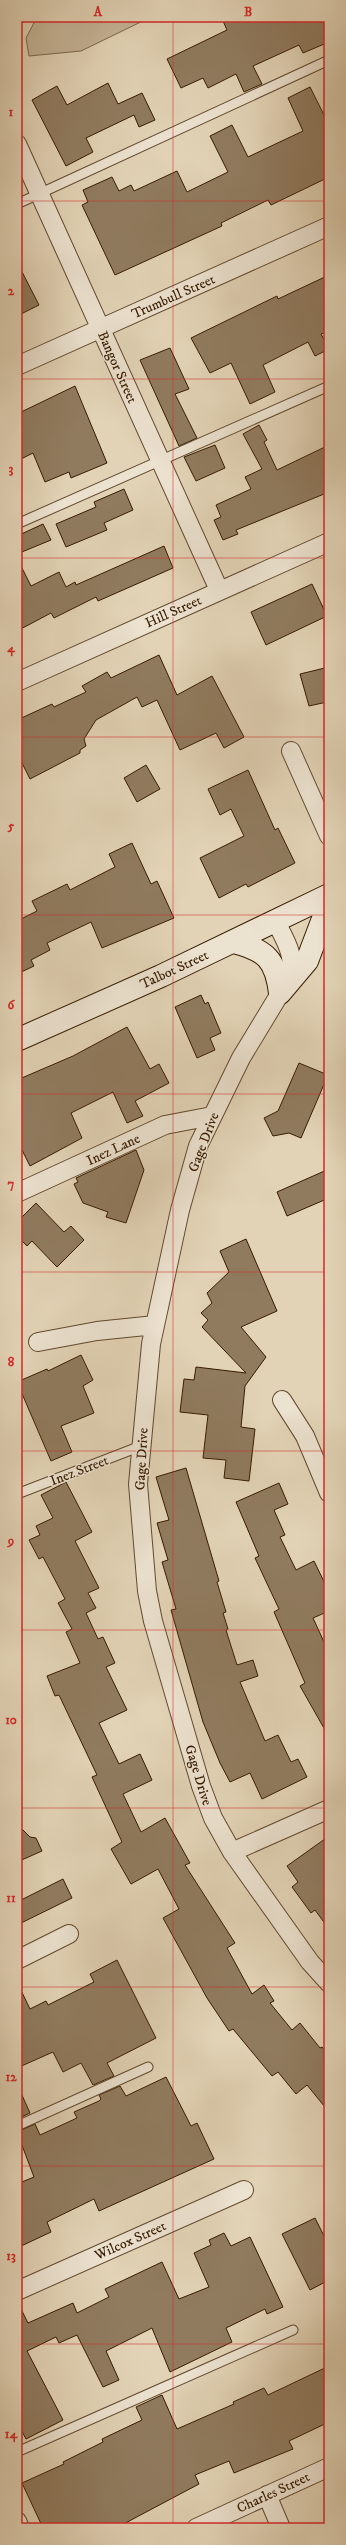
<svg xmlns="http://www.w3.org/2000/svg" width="346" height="2545" font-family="'IM FELL DW Pica',serif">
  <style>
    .green { fill: #c5b497; stroke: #7e684c }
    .building { fill: #907b5f; stroke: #371b00 }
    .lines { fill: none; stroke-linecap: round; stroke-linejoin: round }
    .lane-casing { stroke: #62492e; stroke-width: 11 }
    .street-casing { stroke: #62492e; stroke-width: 20 }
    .secondary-casing { stroke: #371b00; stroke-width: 24 }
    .lane { stroke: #ece2d0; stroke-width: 9 }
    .street { stroke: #ece2d0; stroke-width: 18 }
    .secondary { stroke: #ece2d0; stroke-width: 22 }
    .grid { fill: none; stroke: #d62828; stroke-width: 1; stroke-opacity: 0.55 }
    .labels { text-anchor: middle; stroke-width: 3; stroke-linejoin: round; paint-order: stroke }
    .street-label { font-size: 14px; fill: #371b00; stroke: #ece2d0 }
    .neatline { fill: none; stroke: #d62828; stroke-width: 1.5 }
    .grid-label { font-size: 13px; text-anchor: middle; font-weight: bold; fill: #d62828 }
  </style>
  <rect width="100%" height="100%" fill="#e2d3b6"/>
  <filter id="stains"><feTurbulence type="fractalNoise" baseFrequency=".005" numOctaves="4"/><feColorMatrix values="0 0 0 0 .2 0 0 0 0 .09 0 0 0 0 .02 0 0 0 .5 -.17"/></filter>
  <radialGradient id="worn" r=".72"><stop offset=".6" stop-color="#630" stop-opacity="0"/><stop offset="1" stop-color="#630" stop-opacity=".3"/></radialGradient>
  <path class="green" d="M37,17H151L81,51L29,56L26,38Z"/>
  <path class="building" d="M232,17H315L317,22L329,17V42L303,53L299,45L253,66L262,84L244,92L236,74L208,88L203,78L181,88L167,59L227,30L223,21Z
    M108,83L118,104L142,93L155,120L139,127L134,115L86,138L93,152L66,166L32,100L57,86L67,105Z
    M310,87L329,125V177L271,205L268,200L221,223L222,226L115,275L82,205L88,202L83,190L112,177L119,191L131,185L134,191L177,171L187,192L228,172L210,136L232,125L248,157L303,131L288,98Z
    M17,262L39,305L17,316Z
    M329,275V331L321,334L329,349L315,356L308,342L263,365L275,392L250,404L231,363L210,373L191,338L277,296L278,299Z
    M170,348L189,389L175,394L197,438L179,446L140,360Z
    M75,386L107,463L71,478L69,472L45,482L33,453L17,461V414Z
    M259,425L267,440L264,442L277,470L329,445V492L236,530L238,534L223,540L214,520L221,517L216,505L251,489L245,477L262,469L243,434Z
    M215,445L225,468L196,481L184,457Z
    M124,489L133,510L104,523L107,530L66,547L56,524L96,507L94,502Z
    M43,524L51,540L17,554V536Z
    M164,546L173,568L98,601L96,597L54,618L51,613L17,631V558L31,586L59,572L66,587L75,582L76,585Z
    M312,584L327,616L266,645L251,612Z
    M159,655L177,695L212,676L244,737L224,748L216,733L180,750L157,700L142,707L137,697L96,720L84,739L86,746L80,750V753L30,779L17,753V720L52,704L54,707L86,692L82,686L107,672L111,678Z
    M329,667V691L324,692L327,702L309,706L300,674Z
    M146,765L160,789L137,802L124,778Z
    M248,770L275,830L278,828L295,863L248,887L246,884L219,898L200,858L244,836L231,809L220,815L208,789Z
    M132,843L151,884L157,881L174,918L102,948L91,922L47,943L50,950L31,960L34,966L17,974V921L37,911L32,901L67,884L70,890L115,867L109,854Z
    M201,995L205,1004L208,1002L221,1033L210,1038L215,1050L197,1058L175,1007Z
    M127,1027L150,1069L159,1064L169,1083L135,1101L143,1116L127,1123L113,1092L71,1113L82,1138L30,1166L17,1140V1080L73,1056Z
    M299,1063L328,1075L301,1138L289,1133L273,1136L264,1118L278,1111Z
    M136,1150L144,1170L126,1223L106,1217L108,1212L83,1203L74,1184L78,1182L76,1178Z
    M329,1169V1198L287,1216L277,1192Z
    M36,1203L64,1232L71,1226L84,1240L57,1267L32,1241L27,1246L17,1236V1222Z
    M246,1239L277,1311L241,1327L266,1357L245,1386L241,1427L255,1429L249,1481L224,1478L226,1460L203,1458L208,1415L180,1412L184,1379L194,1380L196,1367L246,1373L202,1327L208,1320L201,1313L212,1303L207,1293L229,1272L220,1251Z
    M81,1355L93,1380L83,1386L94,1413L61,1426L72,1452L51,1461L17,1382L47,1369L48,1371Z
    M186,1468L219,1581L217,1582L226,1612L223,1613L228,1629L226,1630L237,1665L253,1660L258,1676L240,1682L265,1741L278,1735L291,1762L298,1759L307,1777L262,1799L250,1773L230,1782L220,1763L203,1722L171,1610L176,1609L162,1562L168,1560L157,1523L169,1520L156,1477Z
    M66,1482L92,1532L75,1541L99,1588L88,1593L96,1608L86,1613L98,1639L103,1637L115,1663L106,1667L127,1710L99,1723L119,1764L140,1754L152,1780L123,1794L141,1832L165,1818L190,1863L185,1865L235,1943L227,1948L252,1994L264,1985L274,2001L270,2003L292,2030L300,2023L320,2048L322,2047L329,2055V2112L307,2085L296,2094L278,2072L272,2076L233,2029L229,2031L207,1998L163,1918L179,1909L158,1869L131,1884L111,1849L122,1842L92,1777L97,1775L59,1695L55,1696L47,1676L80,1663L66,1632L72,1629L58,1603L65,1599L43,1557L39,1559L29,1540L40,1535L36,1526L53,1518L41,1495Z
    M279,1483L288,1504L274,1510L285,1535L280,1537L296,1570L314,1561L329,1592V1611L313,1618L329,1653V1737L300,1686L305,1683L274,1612L279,1609L255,1558L259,1556L236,1502Z
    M17,1824L30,1837L36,1838L42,1851L17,1862Z
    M329,1836V1929L315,1910L311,1913L292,1887L298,1882L287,1866Z
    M63,1879L72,1898L17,1925V1902Z
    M117,1960L156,2038L107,2063L114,2076L93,2085L81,2063L63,2072L53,2052L17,2068V1982L30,2009L46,2001L48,2005L94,1982L90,1974Z
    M166,2077L191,2126L197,2123L214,2159L99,2211L94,2199L47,2222L51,2232L17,2248V2184L34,2177L17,2132L35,2124L40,2135L77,2118L74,2112L99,2101L101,2099L99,2095L120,2086L126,2096Z
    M17,2084L30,2113L17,2119Z
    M315,2218L329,2246V2280L310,2290L282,2234Z
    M224,2233L231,2246L250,2237L283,2307L267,2314L265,2309L226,2328L232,2342L170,2372L152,2328L106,2351L119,2380L103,2387L77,2335L59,2343L56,2337L27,2351L63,2420L26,2439L17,2422V2301L28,2323L73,2303L77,2313L109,2297L105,2289L162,2262L179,2299L209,2287L194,2253L211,2245L209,2240Z
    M329,2366V2422L289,2441L293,2449L234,2473L229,2461L195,2475L199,2484L116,2528H43L22,2483L64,2464L63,2462L103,2442L102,2439L142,2420L136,2407L162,2395L177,2429L234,2404L233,2402L264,2388L268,2395Z"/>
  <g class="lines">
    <defs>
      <path id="lane" d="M17,204L329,60
        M17,524L329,386
        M17,1494L141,1446
        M17,2126L148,2067
        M17,2452L293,2330"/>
      <path id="street" d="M17,144L219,590
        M17,366L329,226
        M17,682L329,542
        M291,751L329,836
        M276,922C285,940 296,956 290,977L241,1058L198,1146L180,1210L151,1344L138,1484L147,1591L153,1621L201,1786L213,1818L232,1852L310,1962L329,1983
        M17,1193L165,1125L212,1116
        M38,1342L97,1331L155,1325
        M282,1400L305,1436L329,1493
        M232,1852L329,1809
        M17,1960L69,1934
        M17,2291L244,2190
        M267,2495L281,2528
        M17,2521L20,2528
        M196,2528L329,2467"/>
      <path id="secondary" d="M234,942C266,950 276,960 280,993
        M280,993L307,961L329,903
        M17,1040L161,976L329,895"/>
    </defs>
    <use href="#lane" class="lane-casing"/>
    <use href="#street" class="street-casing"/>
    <use href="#secondary" class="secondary-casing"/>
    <use href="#lane" class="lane"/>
    <use href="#street" class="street"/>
    <use href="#secondary" class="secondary"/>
  </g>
  <path class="grid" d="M173,17V2528M17,201H329M17,379H329M17,558H329M17,737H329M17,915H329M17,1094H329M17,1272H329M17,1451H329M17,1630H329M17,1808H329M17,1987H329M17,2166H329M17,2344H329"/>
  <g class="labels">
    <g class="street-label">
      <text transform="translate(173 296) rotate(-24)" y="5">Trumbull Street</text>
      <text transform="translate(118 367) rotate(66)" y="5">Bangor Street</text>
      <text transform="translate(173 611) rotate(-24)" y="5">Hill Street</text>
      <text transform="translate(174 969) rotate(-25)" y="5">Talbot Street</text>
      <text transform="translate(203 1142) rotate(-69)" y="5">Gage Drive</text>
      <text transform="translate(113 1149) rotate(-25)" y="5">Inez Lane</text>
      <text transform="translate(141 1459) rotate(-87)" y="5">Gage Drive</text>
      <text transform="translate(79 1470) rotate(-21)" y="5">Inez Street</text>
      <text transform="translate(199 1775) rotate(73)" y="5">Gage Drive</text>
      <text transform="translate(130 2240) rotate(-24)" y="5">Wilcox Street</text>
      <text transform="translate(273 2492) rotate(-25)" y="5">Charles Street</text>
    </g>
  </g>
  <rect width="346" height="2545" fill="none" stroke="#e2d3b6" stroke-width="44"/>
  <rect x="22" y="22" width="302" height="2501" class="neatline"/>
  <g class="grid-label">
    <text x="98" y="16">A</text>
    <text x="248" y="16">B</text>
    <text x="11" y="116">1</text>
    <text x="11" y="295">2</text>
    <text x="11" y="473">3</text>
    <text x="11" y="652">4</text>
    <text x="11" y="830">5</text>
    <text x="11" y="1009">6</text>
    <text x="11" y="1188">7</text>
    <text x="11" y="1366">8</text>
    <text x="11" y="1545">9</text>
    <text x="11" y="1724">10</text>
    <text x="11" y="1902">11</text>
    <text x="11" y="2081">12</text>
    <text x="11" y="2260">13</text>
    <text x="11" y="2438">14</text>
  </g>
  <rect width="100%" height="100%" filter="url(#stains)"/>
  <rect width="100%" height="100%" fill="url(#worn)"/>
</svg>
